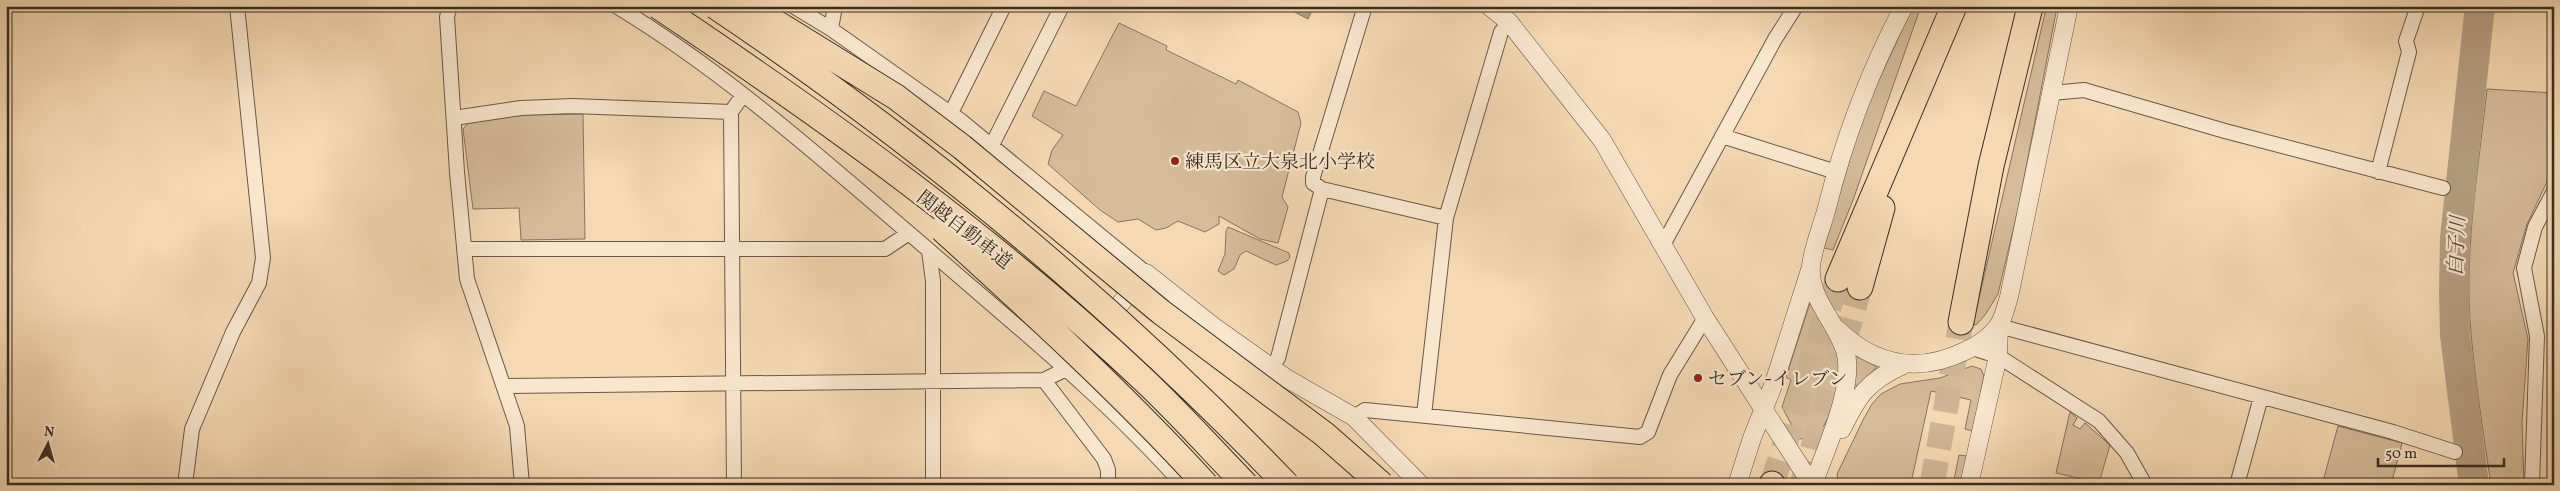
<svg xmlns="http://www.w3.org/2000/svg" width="2560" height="491" font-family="Vollkorn,'Noto Serif JP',serif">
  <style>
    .green { fill: #d5bc9b; stroke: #88745e }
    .water { fill: #b59f82; stroke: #85715b }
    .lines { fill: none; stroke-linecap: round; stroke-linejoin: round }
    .river { stroke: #b59f82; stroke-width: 30 }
    .motorway-tunnel { stroke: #cfb797; stroke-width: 25; stroke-dasharray: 25 12; stroke-linecap: butt }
    .minor-casing { stroke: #6a5846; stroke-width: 16 }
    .tertiary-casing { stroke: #6a5846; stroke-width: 19 }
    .motorway-casing { stroke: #3c2d21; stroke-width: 27 }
    .minor { stroke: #f8e6ce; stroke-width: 14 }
    .tertiary { stroke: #f8e6ce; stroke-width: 18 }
    .motorway { stroke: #f4d9b4; stroke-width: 25 }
    .motorway-bridge-casing { stroke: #3c2d21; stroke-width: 27; stroke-linecap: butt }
    .motorway-bridge { stroke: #f4d9b4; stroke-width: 25 }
    .poi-dot { fill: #8f2418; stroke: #f8e6ce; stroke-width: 2 }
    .labels { text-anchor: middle; stroke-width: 4.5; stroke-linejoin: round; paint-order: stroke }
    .poi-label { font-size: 19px; fill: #3c2d21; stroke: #f8e6ce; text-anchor: start }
    .street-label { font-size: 19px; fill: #3c2d21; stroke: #f8e6ce }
    .water-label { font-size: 20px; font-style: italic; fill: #5a4a39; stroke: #f8e6ce }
  </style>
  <rect width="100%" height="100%" fill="#f4d9b4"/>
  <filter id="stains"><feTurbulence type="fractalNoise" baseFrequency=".004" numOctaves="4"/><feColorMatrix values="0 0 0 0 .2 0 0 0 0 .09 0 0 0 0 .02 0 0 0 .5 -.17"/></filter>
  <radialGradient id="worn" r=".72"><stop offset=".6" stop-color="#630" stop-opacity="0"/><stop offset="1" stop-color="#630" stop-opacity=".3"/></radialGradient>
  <path class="green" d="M1913,6H1921L1853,200L1833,250L1824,248L1862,117Z
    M2028,6L2057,7L2018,209L1998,294L1985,315L1976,325L1973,324L2045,13Z
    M1119,23L1167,46L1166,50L1236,84L1238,80L1298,112L1301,123L1282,197L1288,207L1278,243L1260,239L1219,216V224L1205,232L1178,221L1166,228L1156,230L1138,219L1118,222L1100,210L1048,164L1052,150L1063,135L1032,116L1044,91L1076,106Z
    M2487,89L2554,93V167L2527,224L2513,273L2528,339L2522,422L2524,485H2491C2483,430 2474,375 2470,320C2465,243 2479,165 2487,89Z
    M583,114L585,239L521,240L519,208L473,209L463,129L469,122L517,115Z
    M1228,227L1289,253L1290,257L1287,261L1276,265L1246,251L1240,255L1234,269L1224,275L1218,271L1225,254L1226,231Z
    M1811,300C1821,317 1843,347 1843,367C1844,390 1828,417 1818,437L1799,439L1782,407L1791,380L1786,377Z
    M1852,354L1877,367L1857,386L1854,385Z
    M1972,366L1981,369L1984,376L1973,431L1965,429L1971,400L1931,391L1911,483L1918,485H1839L1837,474L1864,418L1872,404L1881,394L1900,384L1940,378Z
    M2070,412L2077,418L2073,425L2080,429L2085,423L2110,445L2099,483L2056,473Z
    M2338,426L2402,443L2391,485H2322Z
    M1959,455L1967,456L1961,485H1953Z"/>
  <path class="water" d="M1283,6H1314L1308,19Z"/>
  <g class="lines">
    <path class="river" d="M2474,485L2455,335L2454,290L2455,238L2480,6"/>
    <path class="motorway-tunnel" d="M1772,484L1838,279
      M1802,485L1860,287
      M1932,485L1961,322"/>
    <defs>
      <path id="minor" d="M450,6L447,17L457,172L467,279L517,426L522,485
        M616,6C730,75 830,166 931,252C1017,327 1107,399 1183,485
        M793,6L831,29L960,120L1146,273
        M831,29L835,6
        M2052,93L2084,90L2225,131L2443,188
        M951,113L1004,6
        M454,118L521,108L573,106L731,112
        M1722,136L1836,172
        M992,145L1062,6
        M2378,172L2409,52L2406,41L2418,6
        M1322,189L1446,218
        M1663,245L1775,39L1796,6
        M464,249H885L909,233
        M929,251L933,281V485
        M1999,326L2393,432L2455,452
        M1972,348L1998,356L2099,421L2127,453L2145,485
        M1271,367L1278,358L1322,189L1313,183V177L1365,6
        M1044,380L1104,459L1108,470V485
        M505,386L1044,380L1066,369
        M1424,415L1446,218L1501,32L1509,22
        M1354,417L1365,410L1640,437L1648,432L1670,375L1705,318
        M185,485L192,429L233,332L259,283L263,258L237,6
        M734,485L731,112L743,95
        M2237,485L2261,397
        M2532,485L2537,336L2524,268L2535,227L2554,191"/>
      <path id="tertiary" d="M1489,6L1509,22L1602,140L1705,318L1812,485
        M1837,329C1874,365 1918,374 1965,351C1977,346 1990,337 1998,326C2004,318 2006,306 2009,297L2069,6
        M1066,369L1146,273L1213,326L1286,378L1354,417L1421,485
        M1842,429C1858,395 1868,381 1903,365
        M1737,485L1752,438L1774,383L1810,270
        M1813,485C1825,450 1856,386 1845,350C1836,322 1808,297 1811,266C1813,248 1821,229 1826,211C1844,139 1869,72 1904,6
        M1969,485L1998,356L1999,326"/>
      <path id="motorway" d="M1838,279L1954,6
        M1860,287L1882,208
        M1961,322L1991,166L2030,7
        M1772,485V484"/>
    </defs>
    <use href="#minor" class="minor-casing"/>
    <use href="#tertiary" class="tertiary-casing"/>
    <use href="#motorway" class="motorway-casing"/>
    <use href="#minor" class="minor"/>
    <use href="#tertiary" class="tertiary"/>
    <use href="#motorway" class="motorway"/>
    <defs>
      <path id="motorway-bridge" d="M658,6C827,119 996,240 1145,381C1180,414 1212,450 1246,485
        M715,6C922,145 1115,305 1287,485
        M743,6L778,24L896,97L962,147L1161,312L1324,434L1382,485
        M942,229C1033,312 1123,394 1206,485"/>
    </defs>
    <use href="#motorway-bridge" class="motorway-bridge-casing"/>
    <use href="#motorway-bridge" class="motorway-bridge"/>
  </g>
  <g class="poi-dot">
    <circle cx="1175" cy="161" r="5"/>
    <circle cx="1698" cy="378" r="5"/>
  </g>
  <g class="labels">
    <g class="poi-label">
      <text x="1185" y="168">練馬区立大泉北小学校</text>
      <text x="1708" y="385">セブン-イレブン</text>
    </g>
    <g class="street-label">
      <text transform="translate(965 229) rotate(38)" y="7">関越自動車道</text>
    </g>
    <g class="water-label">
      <text transform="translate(2456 246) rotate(-87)" y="7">白子川</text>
    </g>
  </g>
  <rect width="2560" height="491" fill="none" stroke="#f4d9b4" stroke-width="25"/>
  <rect x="8" y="8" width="2545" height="476" fill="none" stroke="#3c2d21" stroke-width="2.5"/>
  <rect x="12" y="12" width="2535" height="466" fill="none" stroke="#3c2d21"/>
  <g transform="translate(48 444) rotate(6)" stroke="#f8e6ce" stroke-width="4" paint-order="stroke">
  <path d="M0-4L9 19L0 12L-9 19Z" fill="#3c2d21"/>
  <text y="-8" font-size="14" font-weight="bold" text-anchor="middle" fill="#3c2d21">N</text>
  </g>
  <path d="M2378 458v8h126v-8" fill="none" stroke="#3c2d21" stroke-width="2.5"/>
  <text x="2385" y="458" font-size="15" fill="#3c2d21" stroke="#f8e6ce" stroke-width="4" paint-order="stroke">50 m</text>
  <rect width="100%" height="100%" filter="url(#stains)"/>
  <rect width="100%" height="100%" fill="url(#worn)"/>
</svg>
